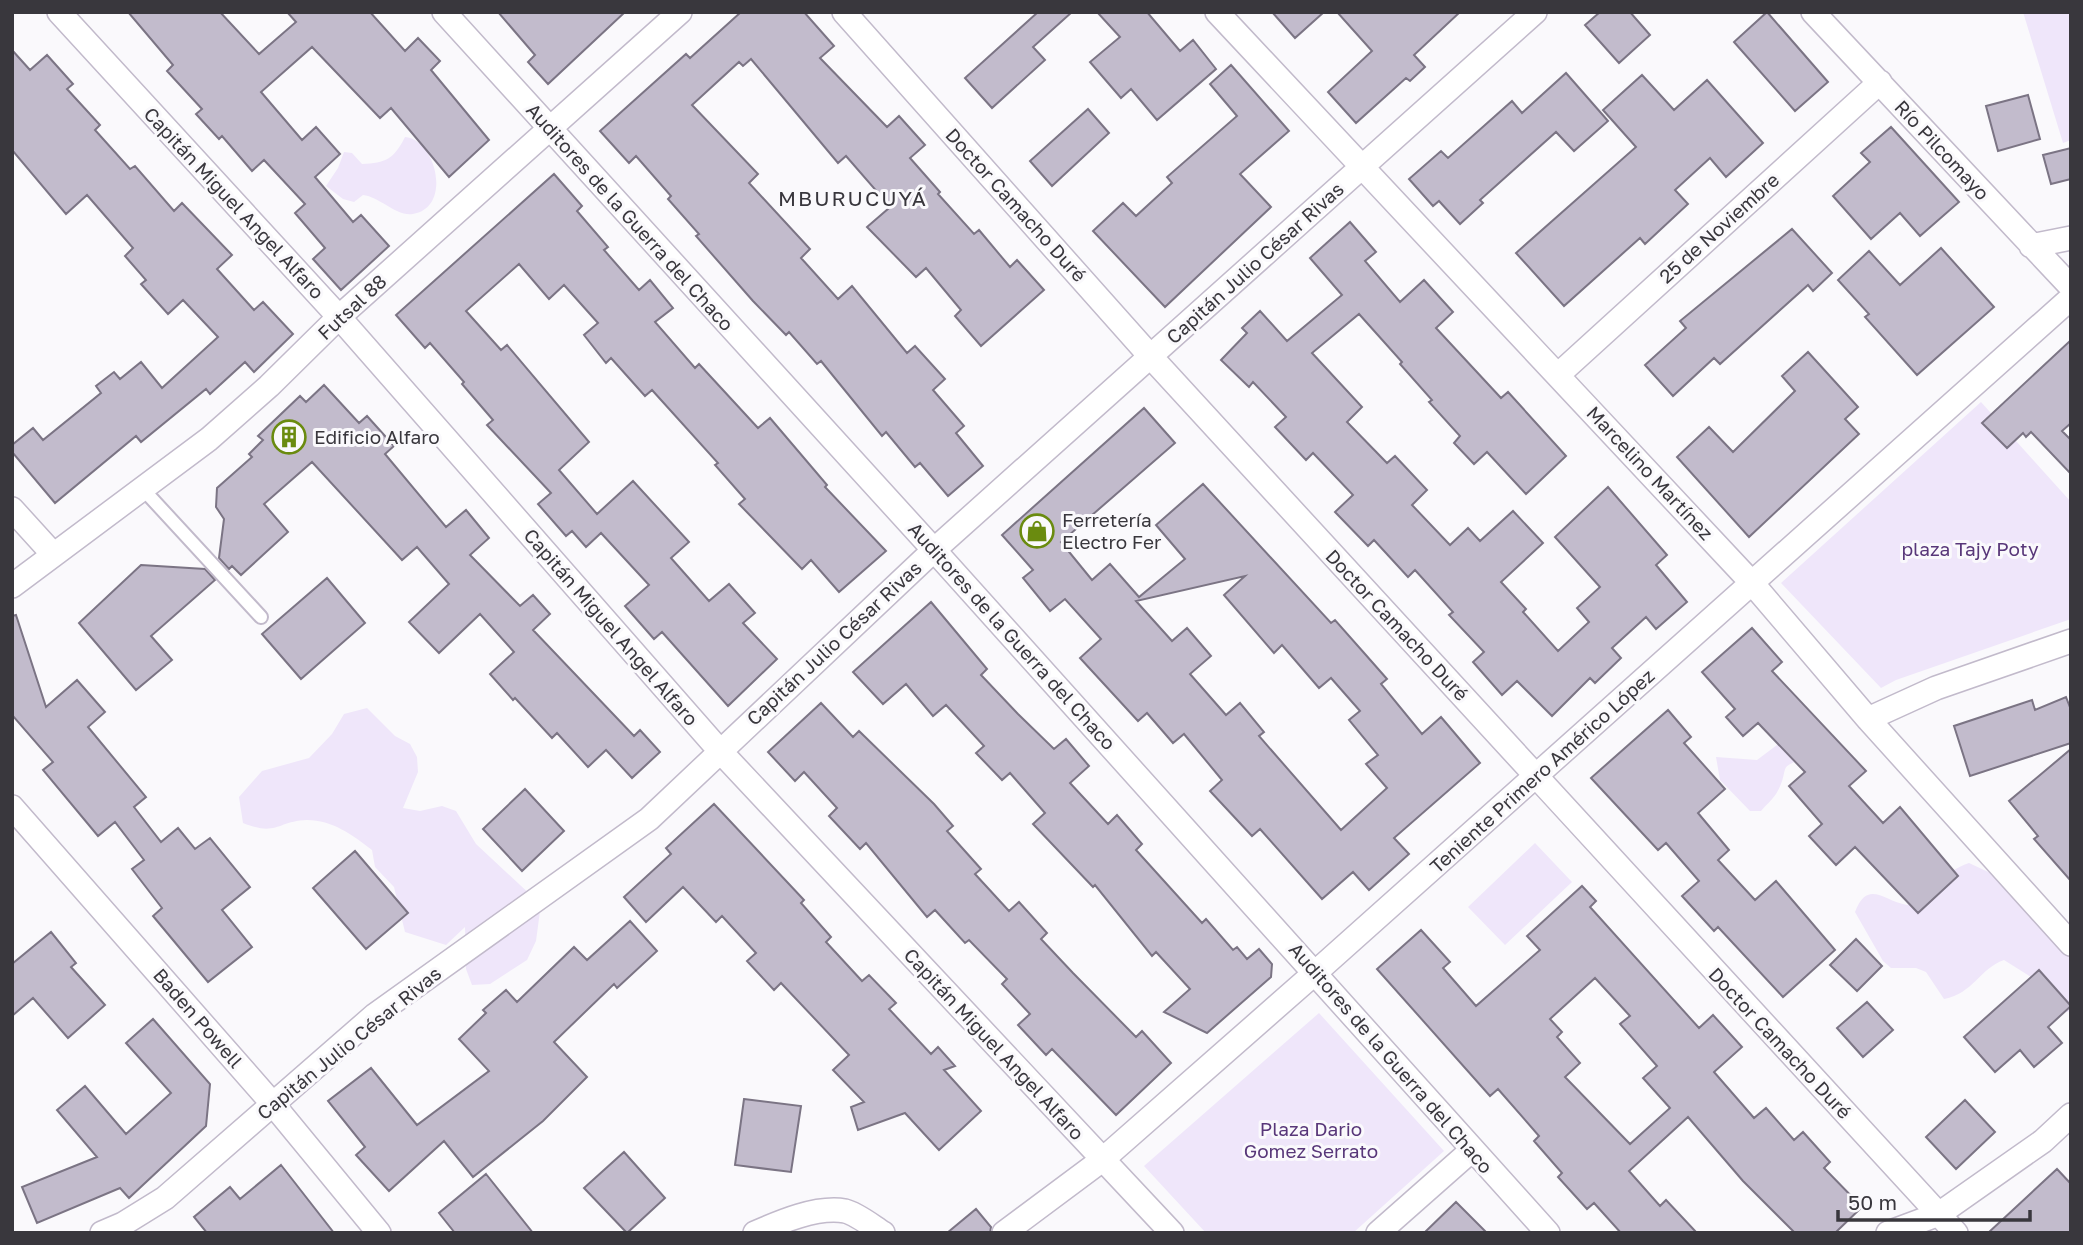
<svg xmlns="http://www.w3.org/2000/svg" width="2083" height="1245" font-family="'Golos Text',sans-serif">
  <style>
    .green { fill: #efe6fa }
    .building { fill: #c2bbcc; stroke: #7b7484; stroke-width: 2; fill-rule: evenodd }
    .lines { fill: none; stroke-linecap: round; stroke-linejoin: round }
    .lane-casing { stroke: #c2bacb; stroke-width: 16 }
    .street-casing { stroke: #c2bacb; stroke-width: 26 }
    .lane { stroke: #fff; stroke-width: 12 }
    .street { stroke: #fff; stroke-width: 23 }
    .labels { text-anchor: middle; stroke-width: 6; stroke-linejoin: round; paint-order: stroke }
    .street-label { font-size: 19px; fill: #39373d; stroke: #faf9fc }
    .poi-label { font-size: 19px; fill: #39373d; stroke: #faf9fc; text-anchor: start }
    .park-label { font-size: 19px; fill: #583779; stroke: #faf9fc }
    .neighbourhood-label { font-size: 21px; letter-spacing: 2px; fill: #39373d; stroke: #faf9fc }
  </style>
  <rect width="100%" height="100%" fill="#faf9fc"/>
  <path class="green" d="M2023,12H2071V140L2063,143Z
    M405,137C437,140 452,208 413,214C397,217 380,197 363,195L354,202L343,199L326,186L338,168L344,152L352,153L362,164C386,163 394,159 405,137Z
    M1981,402L2071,502V619L1896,680L1881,688L1781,583Z
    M367,708L395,736L410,744L417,757L418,772L403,808L420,811L442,806L456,811L476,844L534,898L540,911L536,941L527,960L490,984L472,985L466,969L465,927L446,945L405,932L394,887L375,867L372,850C353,835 332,820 307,820C277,821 277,837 243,823L239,797L262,771L309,758L332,734L344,714Z
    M1793,733L1816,757C1771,766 1793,766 1776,794C1772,800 1765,806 1761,811H1750L1720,780L1716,757L1757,760Z
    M1535,843L1572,882L1505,945L1468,907Z
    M1969,863L1999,877L2035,920L2071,940V1009L2068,1012L2056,1013L2031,977L2004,960C1979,969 1974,993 1944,999L1926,972L1916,968H1891L1883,961L1855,912C1868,879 1883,901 1907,905C1931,895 1942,872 1969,863Z
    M1319,1013L1444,1151L1353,1233H1206L1144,1166Z"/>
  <path class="building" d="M128,12H220L259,54L296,22L287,12H370L405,51L418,38L440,61L431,70L489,140L449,177L391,108L380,118L312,47L261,92L302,140L316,127L340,154L315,177L353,222L361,215L389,246L341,290L313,259L325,248L295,213L305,204L264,160L252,171L222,136L219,139L196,114L202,109L167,71L173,65Z
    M498,12H625L548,84L528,62L535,55Z
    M741,12H804L834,46L820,58L887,127L899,116L925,145L910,158L940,192L938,194L974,234L979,230L1010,267L1017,260L1044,290L981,346L955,316L961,310L926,268L916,277L867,227L889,208L880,195L846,156L838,163L751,59L743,66L739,62L692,105L758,174L749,183L810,249L801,258L838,299L852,286L907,353L915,346L945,379L933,390L964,426L956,433L983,466L948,496L920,463L915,467L886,432L882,436L821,361L817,364L789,332L786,335L753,301L696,236L699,234L668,199L671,196L636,156L629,163L600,131L686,54L690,58Z
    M1038,12H1072L1033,47L1045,60L992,108L965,78Z
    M1097,12H1147L1180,51L1193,40L1216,69L1157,120L1131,89L1121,98L1090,62L1120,37Z
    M1272,12H1324L1295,38Z
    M1337,12H1460L1414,55L1425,67L1410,81L1406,78L1356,123L1328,92L1372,51Z
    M1600,12H1630L1650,35L1619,63L1585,25Z
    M1767,12L1828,82L1795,111L1734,42Z
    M12,50L30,70L47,55L73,84L67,89L100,125L95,130L130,169L135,166L174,211L182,203L232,255L217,269L254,310L263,302L293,334L254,372L245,362L210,394L206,389L141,442L136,436L55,503L12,452V445L33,428L43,440L101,393L96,386L114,372L120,379L141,362L162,388L218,337L183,300L168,314L141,284L146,280L125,256L133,248L87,195L66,214L12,150Z
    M1231,65L1289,131L1240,174L1271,207L1165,307L1093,231L1123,203L1136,216L1172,183L1167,177L1237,116L1210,84Z
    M1566,73L1608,121L1574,151L1556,132L1480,200L1483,203L1460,224L1439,201L1433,206L1409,179L1441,151L1448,158L1512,101L1522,113Z
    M1642,75L1674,110L1707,80L1763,143L1726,177L1710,158L1675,190L1688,204L1645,244L1640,238L1564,306L1516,253L1636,147L1603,110Z
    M2028,95L2040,139L1998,151L1986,106Z
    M1088,109L1109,133L1052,186L1030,161Z
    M1891,127L1959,202L1920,236L1900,213L1871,239L1833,196L1870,162L1861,153Z
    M2071,148V179L2051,184L2043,155Z
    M554,174L582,206L577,211L608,247L604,250L639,290L650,280L673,308L655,322L695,368L699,364L758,428L770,418L827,485L825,487L886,551L839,592L811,560L802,569L739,504L745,499L715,465L718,463L652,390L645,396L611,358L606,363L584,335L598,323L564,285L549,299L519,264L466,311L501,350L507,345L589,442L559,470L597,514L633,481L689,542L671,558L709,601L729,584L755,613L743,623L777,659L728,706L662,632L654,639L625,606L649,585L601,533L586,547L572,531L566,536L538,504L551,493L487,425L493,420L462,384L464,382L430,343L425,348L396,315Z
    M1350,222L1376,252L1365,261L1400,302L1424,280L1453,312L1436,328L1501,398L1508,392L1566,456L1526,494L1487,452L1474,464L1454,443L1460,436L1429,402L1432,400L1400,364L1402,362L1359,314L1312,353L1362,407L1347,422L1387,463L1395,456L1427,490L1412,505L1450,545L1468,528L1480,541L1513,511L1543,543L1501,582L1526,609L1523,612L1558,651L1589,622L1577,608L1600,587L1555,537L1608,487L1667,555L1656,565L1687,602L1656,629L1646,617L1612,648L1621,658L1595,683L1590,678L1552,716L1517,681L1502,695L1473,662L1484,652L1449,615L1453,612L1415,570L1408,577L1374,540L1368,546L1335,512L1353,495L1313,453L1306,460L1275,427L1286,417L1253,382L1249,387L1221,360L1247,333L1242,328L1260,311L1287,341L1342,295L1310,258Z
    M1792,229L1832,273L1813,291L1808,285L1720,364L1714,358L1673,396L1645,365L1686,328L1680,321Z
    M1941,248L1994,307L1917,375L1865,317L1869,314L1838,280L1869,251L1900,285Z
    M2071,340V423L2062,431L2071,440V474L2031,432L2026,437L2023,433L2007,448L1982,423Z
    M1808,352L1858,407L1845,419L1859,434L1749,537L1677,457L1709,427L1733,452L1795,391L1782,376Z
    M324,385L359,423L367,416L394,446L385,454L446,527L466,510L489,538L470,555L520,606L533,595L550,614L533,630L634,736L640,730L660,752L632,778L606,750L588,767L557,733L552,738L515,698L513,700L490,674L514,652L480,614L439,653L409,622L449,584L417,547L402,560L312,462L264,504L288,532L241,575L232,566L229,569L219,558L224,519L216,507L217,488L252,457L249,454L263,440L258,436L300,396L306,402Z
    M1144,408L1175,443L1061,542L1092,580L1110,564L1139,597L1185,559L1156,525L1203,484L1331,623L1335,620L1365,654L1387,679L1381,684L1422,734L1441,717L1480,763L1394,838L1409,854L1369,890L1353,872L1322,899L1260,829L1252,836L1210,791L1222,780L1184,734L1173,743L1147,713L1138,721L1080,658L1101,639L1065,599L1050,611L1023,578L1033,570L1002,535ZM1245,576L1224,595L1274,653L1282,645L1319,688L1331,678L1360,711L1349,720L1378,755L1366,764L1387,788L1341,830L1259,736L1264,732L1240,703L1226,715L1190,674L1211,656L1187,628L1172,641L1136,601Z
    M141,565L205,569L215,580L151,636L172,660L136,690L79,623Z
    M327,578L365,623L301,679L262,634Z
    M931,602L987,669L981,675L1018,714L1054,749L1066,739L1089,766L1070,783L1108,824L1117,815L1142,844L1136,850L1202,923L1206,919L1233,950L1237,947L1247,959L1259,949L1272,964L1271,977L1207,1033L1164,1012L1190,989L1156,952L1152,956L1095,885L1093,887L1033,824L1045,813L1010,773L1002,780L976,753L984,746L946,705L933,716L906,684L883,704L853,672Z
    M16,615L46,707L77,680L105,712L88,727L146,797L134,807L161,842L178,828L195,849L210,838L250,887L222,910L252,947L208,982L153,916L162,908L132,869L144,860L115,822L98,836L43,770L53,762L12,715V616Z
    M1752,628L1782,662L1772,671L1866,771L1849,786L1883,823L1900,807L1958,876L1918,913L1855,847L1836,865L1809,836L1822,824L1789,786L1805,772L1758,723L1743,736L1726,717L1735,709L1702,672Z
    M2066,697L2071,710V743L1970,776L1954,726L2032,700L2035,710Z
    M821,703L853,737L859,731L934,804L953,826L947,831L981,869L975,874L1009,911L1019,902L1047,933L1041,939L1073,973L1136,1037L1142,1031L1171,1063L1116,1115L1052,1049L1046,1055L1018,1025L1030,1014L1002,984L1007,979L969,940L965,943L935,910L927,917L866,843L860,849L829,816L837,808L804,772L795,781L768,752Z
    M1668,710L1691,737L1684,743L1725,789L1698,813L1729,850L1718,860L1755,900L1776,881L1835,950L1783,997L1718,927L1714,931L1682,896L1699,881L1666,843L1658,850L1591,778Z
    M2071,749V881L2034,839L2038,836L2009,801Z
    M525,789L564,831L522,871L483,829Z
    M714,804L804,900L801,903L831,937L826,942L862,981L869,975L896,1003L889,1009L931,1054L938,1047L955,1066L944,1070L981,1111L939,1150L905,1113L858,1130L851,1107L864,1102L833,1070L849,1055L781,983L774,990L747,961L756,953L722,916L716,922L683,887L646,922L624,897L671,854L666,848Z
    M355,851L408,913L366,949L313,888Z
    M1582,886L1596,901L1590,907L1699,1028L1713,1015L1742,1047L1714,1072L1754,1118L1766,1108L1794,1140L1803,1132L1830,1162L1824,1168L1862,1207L1835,1233H1795L1743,1181L1688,1117L1629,1171L1660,1206L1666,1200L1697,1233H1621L1594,1203L1587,1209L1558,1177L1562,1173L1534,1141L1539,1136L1498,1089L1490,1096L1377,969L1421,930L1450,962L1443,968L1476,1006L1540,950L1527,936ZM1595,978L1630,1016L1620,1024L1657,1066L1643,1078L1670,1108L1630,1144L1565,1077L1580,1063L1557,1037L1562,1032L1550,1019Z
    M630,921L657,951L617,988L614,984L554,1042L587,1077L543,1121L473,1177L444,1141L389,1191L356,1155L365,1147L328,1101L371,1068L417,1125L489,1071L459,1039L486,1013L483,1010L506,990L517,1002L574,947L587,960Z
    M51,932L76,963L71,967L105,1005L68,1038L33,998L12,1016V964Z
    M1856,939L1882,966L1857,991L1830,965Z
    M2039,970L2071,1006L2048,1027L2062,1043L2034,1067L2020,1050L1995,1072L1964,1037Z
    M1867,1002L1893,1030L1863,1057L1837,1028Z
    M153,1019L210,1084L206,1126L129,1198L120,1188L37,1223L22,1187L97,1157L57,1110L85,1086L126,1134L171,1093L126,1043Z
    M744,1099L801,1106L791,1172L735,1165Z
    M1965,1100L1995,1132L1956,1169L1926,1137Z
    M624,1152L665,1198L627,1233L584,1188Z
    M281,1165L334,1233H207L194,1217L230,1187L240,1199Z
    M2057,1169L2071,1184V1233H1988Z
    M486,1174L533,1233H455L439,1213Z
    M1456,1202L1487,1233H1424Z
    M976,1209L991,1227L990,1233H947Z"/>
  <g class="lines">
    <defs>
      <path id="lane" d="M142,488L261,617"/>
      <path id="street" d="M59,12L339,317L720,751L1172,1233
        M444,12L934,550L1548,1233
        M844,12L1151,357L1956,1233
        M1217,12L1752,583L1868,719L2071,944
        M1813,12L2071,287
        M2031,246L2071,238
        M1559,374L1880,82
        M12,509L52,553
        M12,586L209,439L269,386L339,317L680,12
        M1868,719L1936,688L2071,641
        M12,807L272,1103L379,1233
        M102,1233L123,1224L165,1198L375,1015L649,819L934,550L1535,12
        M755,1233C780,1222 817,1206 845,1211C857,1214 872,1226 883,1233
        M1004,1233L1102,1160L1316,972L2071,298
        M1378,1233L1472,1150
        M1888,1233L1939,1214L2043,1141L2071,1115"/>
    </defs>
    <use href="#lane" class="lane-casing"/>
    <use href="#street" class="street-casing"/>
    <use href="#lane" class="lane"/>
    <use href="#street" class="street"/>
  </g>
  <defs>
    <symbol id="building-ring" viewBox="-11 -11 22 22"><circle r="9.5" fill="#faf9fc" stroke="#6a8b0f" stroke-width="1.5"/><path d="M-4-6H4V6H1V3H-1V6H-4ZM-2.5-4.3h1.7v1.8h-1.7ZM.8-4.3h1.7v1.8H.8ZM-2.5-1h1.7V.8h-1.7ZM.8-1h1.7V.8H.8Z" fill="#6a8b0f"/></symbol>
    <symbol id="shop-ring" viewBox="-11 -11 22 22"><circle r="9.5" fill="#faf9fc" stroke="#6a8b0f" stroke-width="1.5"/><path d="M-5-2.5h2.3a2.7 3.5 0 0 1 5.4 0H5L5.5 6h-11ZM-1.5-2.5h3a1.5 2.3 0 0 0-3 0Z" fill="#6a8b0f"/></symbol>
  </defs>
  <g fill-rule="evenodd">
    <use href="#building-ring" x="270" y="418" width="38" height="38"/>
    <use href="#shop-ring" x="1018" y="512" width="38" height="38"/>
  </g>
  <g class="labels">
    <g class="street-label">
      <text transform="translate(1942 150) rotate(47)" y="7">Río Pilcomayo</text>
      <text transform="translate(234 203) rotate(47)" y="7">Capitán Miguel Angel Alfaro</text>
      <text transform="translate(1016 205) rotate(48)" y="7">Doctor Camacho Duré</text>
      <text transform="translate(630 217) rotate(48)" y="7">Auditores de la Guerra del Chaco</text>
      <text transform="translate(1719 228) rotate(-42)" y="7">25 de Noviembre</text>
      <text transform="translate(1255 263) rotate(-42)" y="7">Capitán Julio César Rivas</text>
      <text transform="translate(352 307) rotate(-43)" y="7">Futsal 88</text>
      <text transform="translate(1650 473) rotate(47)" y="7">Marcelino Martínez</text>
      <text transform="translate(1397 625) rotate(47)" y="7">Doctor Camacho Duré</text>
      <text transform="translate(611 627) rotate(49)" y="7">Capitán Miguel Angel Alfaro</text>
      <text transform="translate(1012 636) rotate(48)" y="7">Auditores de la Guerra del Chaco</text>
      <text transform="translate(834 643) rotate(-43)" y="7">Capitán Julio César Rivas</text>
      <text transform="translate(1542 771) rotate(-42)" y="7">Teniente Primero Américo López</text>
      <text transform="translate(198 1018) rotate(49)" y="7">Baden Powell</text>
      <text transform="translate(349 1043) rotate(-39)" y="7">Capitán Julio César Rivas</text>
      <text transform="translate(1780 1043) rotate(47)" y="7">Doctor Camacho Duré</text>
      <text transform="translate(994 1044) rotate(47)" y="7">Capitán Miguel Angel Alfaro</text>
      <text transform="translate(1391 1058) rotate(49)" y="7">Auditores de la Guerra del Chaco</text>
    </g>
    <g class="poi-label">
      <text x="314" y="444">Edificio Alfaro</text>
      <text x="1062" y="527">Ferretería<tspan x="1062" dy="22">Electro Fer</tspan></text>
    </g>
    <g class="park-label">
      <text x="1970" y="556">plaza Tajy Poty</text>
      <text x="1311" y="1136">Plaza Dario<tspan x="1311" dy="22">Gomez Serrato</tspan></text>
    </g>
    <g class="neighbourhood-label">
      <text x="853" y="206">MBURUCUYÁ</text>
    </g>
  </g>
  <rect width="2083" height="1245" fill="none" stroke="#39373d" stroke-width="28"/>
  <path d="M1838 1210v10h192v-10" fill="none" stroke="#39373d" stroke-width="3.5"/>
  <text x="1848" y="1210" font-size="21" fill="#39373d" stroke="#faf9fc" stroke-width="5" paint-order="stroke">50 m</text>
</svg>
